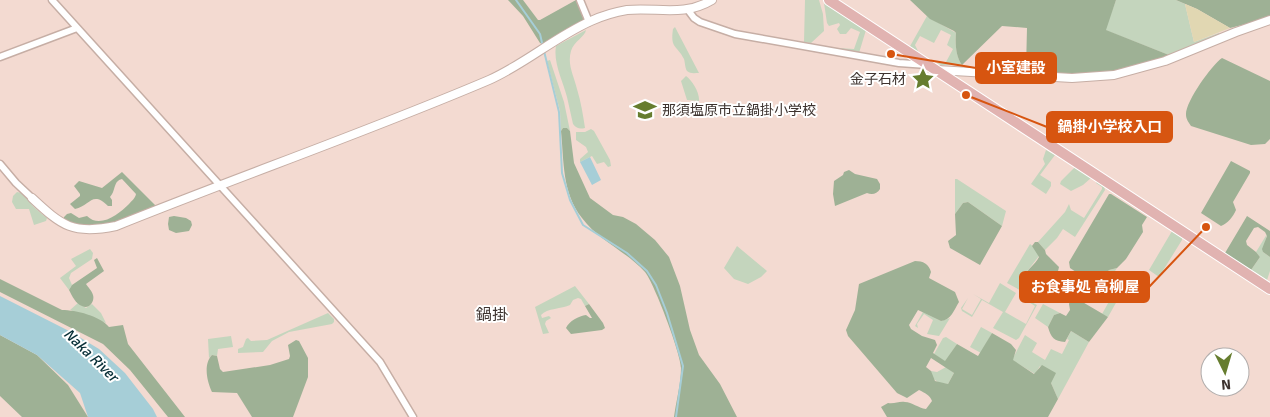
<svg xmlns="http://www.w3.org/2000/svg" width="1270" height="417" font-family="Signika,'Noto Sans JP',sans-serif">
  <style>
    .green { fill: #c4d5bd }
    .forest { fill: #9eb195; fill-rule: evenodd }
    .sand { fill: #e1d7b2 }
    .water { fill: #a6ced7 }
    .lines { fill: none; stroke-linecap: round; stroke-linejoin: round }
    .stream { stroke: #a6ced7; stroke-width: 2 }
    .minor-casing { stroke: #c6aea5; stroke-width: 9 }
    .tertiary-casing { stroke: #c6aea5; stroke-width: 10 }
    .primary-casing { stroke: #fff; stroke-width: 12 }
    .minor { stroke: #fff; stroke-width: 6 }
    .tertiary { stroke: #fff; stroke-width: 8 }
    .primary { stroke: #e1b3b1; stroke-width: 10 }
    .labels { text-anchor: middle; stroke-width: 4; stroke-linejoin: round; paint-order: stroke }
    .poi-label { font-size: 14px; fill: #3d332f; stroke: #fff; text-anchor: end }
    .water-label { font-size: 15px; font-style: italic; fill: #093038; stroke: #fff }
    .quarter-label { font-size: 16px; fill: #3d332f; stroke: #fff }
    .leader { fill: none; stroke: #d75510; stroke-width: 2 }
    .callout-dot { fill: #d75510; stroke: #fff; stroke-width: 2 }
    .callout { fill: #d75510; stroke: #d75510; stroke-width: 2 }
    .callout-label { font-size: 15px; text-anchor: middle; font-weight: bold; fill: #fff }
  </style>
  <rect width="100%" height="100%" fill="#f3dad1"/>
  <path class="green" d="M805,0H819L823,14L824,31L811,43L804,42Z
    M1116,0H1176L1185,4L1194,42L1219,33L1220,35L1169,55L1105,30Z
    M824,3L866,30L859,53L836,49L837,48L854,49L860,32L851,28L846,34H840L837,29L840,25L839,23L829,26L827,23Z
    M927,16L956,33C955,44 956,56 962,65H941L937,63L946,62L953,49L947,45L951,35L941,30L934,43L920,36L915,45L919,53L909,48Z
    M675,27L699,73C695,73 690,74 687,71C685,68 685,62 684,59C677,45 670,49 673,29Z
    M586,30C585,37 574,41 571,51C567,65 574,76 577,89C581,102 583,115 585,128C580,129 577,129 573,124C571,115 569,106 567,97C563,81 553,63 556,46Z
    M550,60L564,102L570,131L567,128H563L561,131L560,111L547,61Z
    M686,76C692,80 700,93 699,101L687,100L681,81Z
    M591,129L594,131L610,160L611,166L608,167L604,162L597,164L592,156L580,162V159L588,152L586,147L576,140V132H585Z
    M1046,150L1055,155L1040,175L1051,182V186L1046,194L1031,184L1045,164L1043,159Z
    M1075,167L1091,178L1083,185L1071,191L1060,184L1061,181Z
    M955,179H957L1006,211L1002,226L968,202L963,203L955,214Z
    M1097,181L1104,186L1105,190L1075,237L1063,229L1057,238L1045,250L1038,242L1065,212L1069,204L1071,210L1084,218L1102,189V187L1096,183Z
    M17,192C27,193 28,200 33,206C37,210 42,214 47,218L46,221L34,225L29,209H16L12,202L13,196Z
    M1172,231L1182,237V240L1159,277L1149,270Z
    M1267,234L1263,252L1270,257V271L1267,280L1251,270L1260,257L1256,252Z
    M1030,244L1035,248L1039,256L1025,274V281L1031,286L1027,294L1007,283Z
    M737,246L767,271L761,277L748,284L734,279L724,268Z
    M90,249L93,253L92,259L71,273L69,278L72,285L69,290L60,278L76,266L71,259Z
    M1117,268L1106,285L1112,291L1117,301L1108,317L1102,314L1111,298L1094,284L1098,283L1109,270Z
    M1000,283L1016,293L1005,312L1026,324L1035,306L1024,299V298L1037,305L1019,338L1016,340L993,328L1003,312L982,300L972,317L962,311L961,308L968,298L962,309L972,315L981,299L973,294L989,303Z
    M575,286L589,304L585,306L581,299L578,298L573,300L570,305C562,309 547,308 541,315L542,318L549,316L551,318L546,321L545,324L549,333L543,334L535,307Z
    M78,303L86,308L92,304L101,313L106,323L70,310Z
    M1043,304L1060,313L1054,315L1048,327L1035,318Z
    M923,312L941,321L950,318L939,336L927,334L933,320L924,314L917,324L918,328L915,326Z
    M328,313L334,319V322L332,324L289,332L272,341L263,352L238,353V349L243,347L246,339L248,338L251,341L267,340Z
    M981,327L992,333L981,353L970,347Z
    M1071,331L1089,342L1058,399L1051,383L1040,366L1035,374L1012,360L1025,335L1037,343L1032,352L1045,360L1051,349L1062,354L1069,340L1067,339Z
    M231,336L233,347L218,349L217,356L212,355L209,358L208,339Z
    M946,337L957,344L945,362L934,354L943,338Z
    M946,367L954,373L948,384L939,383L931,377V371L937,372Z"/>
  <path class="forest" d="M508,0H523L538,20H540L576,0L579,1L587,20L545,45L540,43L523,16Z
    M910,0H1116L1106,30L1169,55L1133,68L1091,76L1027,72L1026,69L1027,28L1002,26L962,65C956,57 955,44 956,33L954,31L930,19Z
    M1176,0H1270V18L1230,28L1197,9Z
    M1222,58L1270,81V139L1265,144L1251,145L1191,126C1189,123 1186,119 1186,115C1185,102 1212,65 1222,58Z
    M563,128H567L570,131L574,163L590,198L613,215L623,217L636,224L655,240L669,257L680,286L690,330L699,355L720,384L737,417H674C676,401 681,384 681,368C681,354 654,283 645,272C626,251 599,241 582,218C562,193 564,161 561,131Z
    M1231,161L1250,171V173L1233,202L1236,210C1233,217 1228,223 1221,226L1201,213Z
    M849,170L855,174L877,179L880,184V189C877,194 872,195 867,193L835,206L833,194L834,181L843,175L844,172Z
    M122,172L156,206C126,220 97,235 64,220V217L67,214L71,213L79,218L87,216C100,229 119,214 129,204C132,200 135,199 136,194L122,179C113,181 116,191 110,197L112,200V206H108C92,190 90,206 75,209L70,204L80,196V194L74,186L79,181L102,188Z
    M1109,194H1111L1147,217L1142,225L1143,232L1126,259L1117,268L1109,270L1098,283L1094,284L1070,268L1069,262Z
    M968,202L1002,226L980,265L950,248L948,241L956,235L955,214L963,203Z
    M174,216L186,218L191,221L192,225L189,231L176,233L169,230L168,224L169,217Z
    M1247,216L1270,231V257L1263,252L1262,249L1267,236L1265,232L1258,227L1254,228L1246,241L1247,245L1256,252L1260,257L1251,270L1226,256L1225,253Z
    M1035,242H1038L1045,250L1046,254L1059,267C1057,275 1055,289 1048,294C1040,293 1027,285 1023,278C1028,268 1035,265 1039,257L1032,246Z
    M97,258L104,271L86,284C88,287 92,291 93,295C95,301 89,310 82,306C76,304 72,296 69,290L72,285L97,268L94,260Z
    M915,261C923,261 929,264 931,272L929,278L955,292L959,302C954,310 951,320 941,321L918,310L909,325L911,329L922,336L935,340L937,345L933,353L945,361L957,344L978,356L992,333L1011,344L1016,350L1013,360L1034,374L1042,365L1056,373L1051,383L1058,399L1048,417H887L881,407L888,403C895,404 899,401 905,402C912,402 918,408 926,409L932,401C930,395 925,393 919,390L907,398L897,393L848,336L846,330L855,310L859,284ZM931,358L954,373L948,384L935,381L931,371L926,367Z
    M0,279L62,310C76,310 100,316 109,327L123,325L128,344L185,417H168L130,370L103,344L0,292Z
    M1071,297H1074L1108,317L1089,342L1071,331L1065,342C1054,341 1051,338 1048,327L1054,315L1060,313L1066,316L1070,310L1069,304Z
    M589,304L603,323L605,328L602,330L571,334L566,328C569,321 579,316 586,315L590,318H592L585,306Z
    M0,335L37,355L68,385L88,417H22L0,396Z
    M296,340L299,341L308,358V377L293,417H252L237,393L212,392C207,382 203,364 212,355L217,356L220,369L223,372L270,365L289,359L290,356L288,345Z"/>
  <path class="sand" d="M1185,4L1197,9L1230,28L1194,42Z"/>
  <path class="water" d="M590,157L601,180L592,185L580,162Z
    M0,296L71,332L99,349L125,373L153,409L157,417H88L80,393L37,355L0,335Z"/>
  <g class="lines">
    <path class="stream" d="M516,0L540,34L543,47
      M544,51L559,112L562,173L570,200L583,225L627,253L647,271L656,285L667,313L683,366L676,417"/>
    <defs>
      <path id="minor" d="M52,0L380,362L413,417
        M580,0L589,22
        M688,10L694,18L700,22L735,34L899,63L927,65
        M0,57L77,28
        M0,164L16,183L32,198"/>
      <path id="tertiary" d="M937,70L1072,78L1114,75L1165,61L1236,32L1270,20
        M32,198C62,226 73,235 116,226C240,176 367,132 489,80C525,64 555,37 591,21C602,16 615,12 627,10C657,7 684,17 712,0"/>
      <path id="primary" d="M829,0L1270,289"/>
    </defs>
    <use href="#minor" class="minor-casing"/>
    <use href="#tertiary" class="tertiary-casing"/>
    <use href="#primary" class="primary-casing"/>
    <use href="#minor" class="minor"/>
    <use href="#tertiary" class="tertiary"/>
    <use href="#primary" class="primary"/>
  </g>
  <defs>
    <symbol id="sight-bare" viewBox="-9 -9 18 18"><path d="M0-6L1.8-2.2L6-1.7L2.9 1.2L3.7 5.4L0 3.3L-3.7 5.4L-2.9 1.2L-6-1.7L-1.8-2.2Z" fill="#667d2f" stroke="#fff" stroke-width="2.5" paint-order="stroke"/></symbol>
    <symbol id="school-bare" viewBox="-9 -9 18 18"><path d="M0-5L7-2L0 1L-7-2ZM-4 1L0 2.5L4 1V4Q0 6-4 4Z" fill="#667d2f" stroke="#fff" stroke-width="2.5" paint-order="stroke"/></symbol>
  </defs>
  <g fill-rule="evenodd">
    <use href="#sight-bare" x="907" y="63" width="32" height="32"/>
    <use href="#school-bare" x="629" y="94" width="32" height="32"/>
  </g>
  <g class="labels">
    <g class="poi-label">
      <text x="906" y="84">金子石材</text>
      <text x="662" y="115" text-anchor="start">那須塩原市立鍋掛小学校</text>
    </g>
    <g class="water-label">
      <text transform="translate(91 355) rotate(44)" y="5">Naka River</text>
    </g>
    <g class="quarter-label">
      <text x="492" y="320">鍋掛</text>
    </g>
  </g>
  <path class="leader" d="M891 54L976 68M966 95L1047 127M1206 227L1149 287"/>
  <g class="callout-dot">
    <circle cx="891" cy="54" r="5"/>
    <circle cx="966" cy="95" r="5"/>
    <circle cx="1206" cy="227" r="5"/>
  </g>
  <g class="callout">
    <rect x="976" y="53" width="80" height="30" rx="5"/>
    <rect x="1047" y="112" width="125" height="30" rx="5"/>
    <rect x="1020" y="272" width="129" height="30" rx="5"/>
  </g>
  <g class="callout-label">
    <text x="1016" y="73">小室建設</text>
    <text x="1110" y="132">鍋掛小学校入口</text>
    <text x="1085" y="292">お食事処 高柳屋</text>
  </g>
  <g transform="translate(1225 372) rotate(175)"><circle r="24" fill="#ffffff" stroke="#b1adac"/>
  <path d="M0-4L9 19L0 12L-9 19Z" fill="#667d2f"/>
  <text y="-8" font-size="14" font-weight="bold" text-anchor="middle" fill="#3d332f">N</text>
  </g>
</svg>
